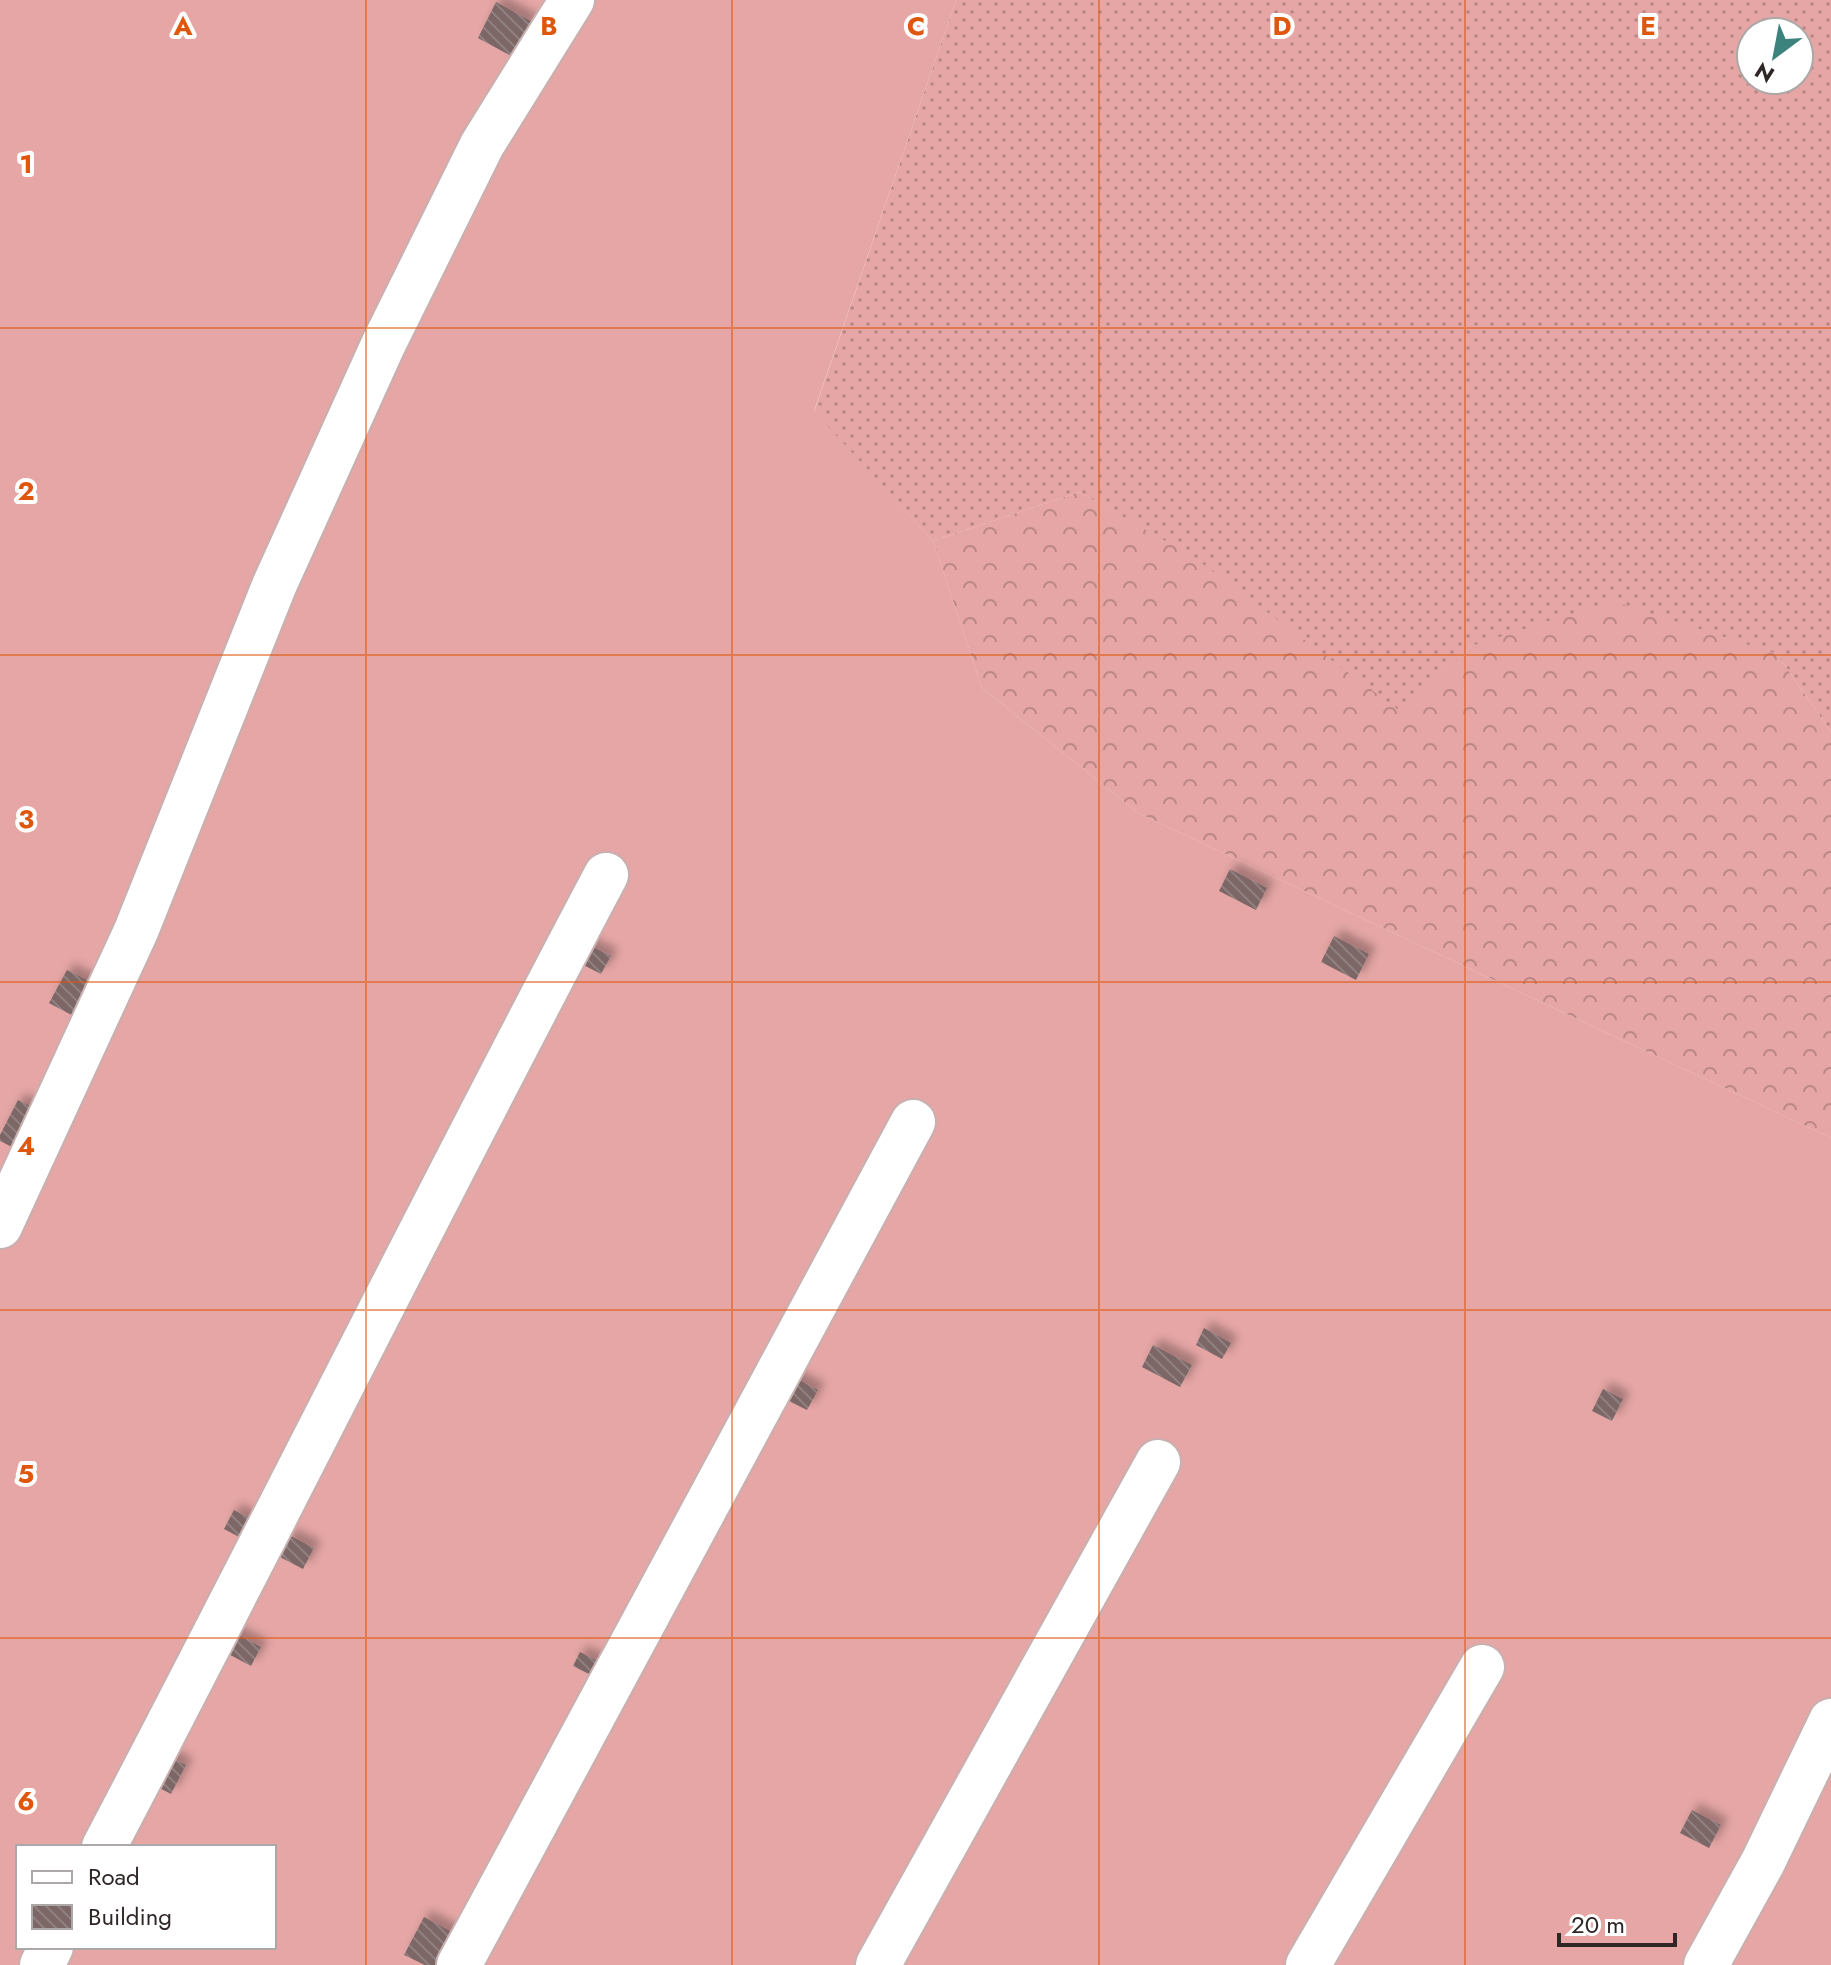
<svg xmlns="http://www.w3.org/2000/svg" width="1831" height="1965" font-family="Jost,sans-serif">
  <style>
    .grass { fill: url(#grass-dots); fill-rule: evenodd }
    .forest { fill: url(#forest-crowns) }
    .garden { fill: #e5a6a5; fill-rule: evenodd }
    .building { fill: url(#building-back-hatch); filter: url(#shadow) }
    .lines { fill: none; stroke-linecap: round; stroke-linejoin: round }
    .minor-casing { stroke: #c8b0b0; stroke-width: 48 }
    .minor { stroke: #fff; stroke-width: 44 }
    .grid { fill: none; stroke: #df560d; stroke-width: 2; stroke-opacity: 0.55 }
    .grid-label { font-size: 26px; text-anchor: middle; font-weight: bold; fill: #df560d; stroke: #fff; stroke-width: 8; stroke-linejoin: round; paint-order: stroke }
  </style>
  <defs>
    <pattern id="grass-dots" width="8" height="8" patternUnits="userSpaceOnUse" patternTransform="scale(2)"><rect width="8" height="8" fill="#e5a6a5"/><path d="M2 2h.1M6 6h.1" fill="none" stroke="#ba8786" stroke-width="1.8" stroke-linecap="round"/></pattern>
    <pattern id="forest-crowns" width="20" height="18" patternUnits="userSpaceOnUse" patternTransform="scale(2)"><rect width="20" height="18" fill="#e5a6a5"/><path d="M2 6a3 3 0 1 1 6 0M12 15a3 3 0 1 1 6 0" fill="none" stroke="#ba8786"/></pattern>
    <pattern id="building-back-hatch" width="6" height="6" patternUnits="userSpaceOnUse" patternTransform="scale(2)"><rect width="6" height="6" fill="#7c6666"/><path d="M-1 5l2 2M0 0l6 6M5-1l2 2" fill="none" stroke="#918080"/></pattern>
    <filter id="shadow"><feDropShadow dx="7" dy="-7" stdDeviation="4" flood-color="#0004"/></filter>
  </defs>
  <rect width="100%" height="100%" fill="#f8dfde"/>
  <path class="grass" d="M956,0H1831V732L1777,654L1471,646L1400,712L1192,557L1079,492L933,541L814,412ZM1751,32H1799V80H1751Z"/>
  <path class="forest" d="M1079,492L1192,556L1400,711L1471,646L1612,601L1777,654L1831,732V1138L1138,813L982,688L933,541Z"/>
  <path class="garden" d="M0,0H956L814,411L933,541L982,688L1138,813L1831,1138V1965H0ZM18,1847H274V1947H18Z"/>
  <path class="building" d="M496,2L531,21L513,57L478,38Z
    M1230,869L1267,888L1256,910L1219,891Z
    M1334,936L1369,954L1356,980L1321,962Z
    M577,939L611,956L601,974L568,957Z
    M67,970L99,986L81,1020L49,1003Z
    M18,1100L41,1111L20,1151L0,1141V1135Z
    M1204,1328L1231,1343L1222,1359L1196,1345Z
    M1153,1345L1192,1365L1180,1387L1142,1367Z
    M788,1374L818,1390L807,1410L777,1395Z
    M1603,1389L1623,1399L1612,1421L1592,1411Z
    M234,1510L255,1521L245,1540L224,1529Z
    M289,1535L314,1548L303,1569L278,1556Z
    M231,1631L261,1647L251,1666L221,1650Z
    M580,1652L606,1665L599,1679L573,1666Z
    M165,1755L186,1765L171,1794L150,1783Z
    M1692,1810L1721,1825L1709,1848L1680,1833Z
    M424,1917L458,1935L442,1965H425L404,1955Z"/>
  <g class="lines">
    <defs>
      <path id="minor" d="M0,1226L136,931L274,586L383,345L482,145L572,0
        M104,1847C274,1524 435,1197 606,875
        M42,1965L51,1947
        M459,1965L913,1122
        M878,1965L1158,1462
        M1308,1965L1482,1667
        M1706,1965L1763,1862L1831,1721"/>
    </defs>
    <use href="#minor" class="minor-casing"/>
    <use href="#minor" class="minor"/>
  </g>
  <path class="grid" d="M366,0V1965M732,0V1965M1099,0V1965M1465,0V1965M0,328H1831M0,655H1831M0,982H1831M0,1310H1831M0,1638H1831"/>
  <g class="grid-label">
    <text x="183" y="35">A</text>
    <text x="549" y="35">B</text>
    <text x="916" y="35">C</text>
    <text x="1282" y="35">D</text>
    <text x="1648" y="35">E</text>
    <text x="26" y="173">1</text>
    <text x="26" y="500">2</text>
    <text x="26" y="828">3</text>
    <text x="26" y="1155">4</text>
    <text x="26" y="1483">5</text>
    <text x="26" y="1810">6</text>
  </g>
  <rect x="16" y="1845" width="260" height="104" fill="#ffffff" stroke="#aca8a8" stroke-width="2"/>
  <rect x="32" y="1871" width="40" height="12" fill="#ffffff" stroke="#aca8a8" stroke-width="2"/>
  <text x="88" y="1885" font-size="24" fill="#2f2626">Road</text>
  <rect x="32" y="1905" width="40" height="24" fill="url(#building-back-hatch)" stroke="#aca8a8" stroke-width="2"/>
  <text x="88" y="1925" font-size="24" fill="#2f2626">Building</text>
  <g transform="translate(1775 56) rotate(212)"><circle r="38" fill="#ffffff" stroke="#aca8a8" stroke-width="2"/>
  <path d="M0-6L14 30L0 20L-14 30Z" fill="#3c837d"/>
  <text y="-12" font-size="22" font-weight="bold" text-anchor="middle" fill="#2f2626">N</text>
  </g>
  <path d="M1559 1933v12h116v-12" fill="none" stroke="#2f2626" stroke-width="4"/>
  <text x="1571" y="1933" font-size="24" fill="#2f2626" stroke="#ffffff" stroke-width="6" paint-order="stroke">20 m</text>
</svg>
